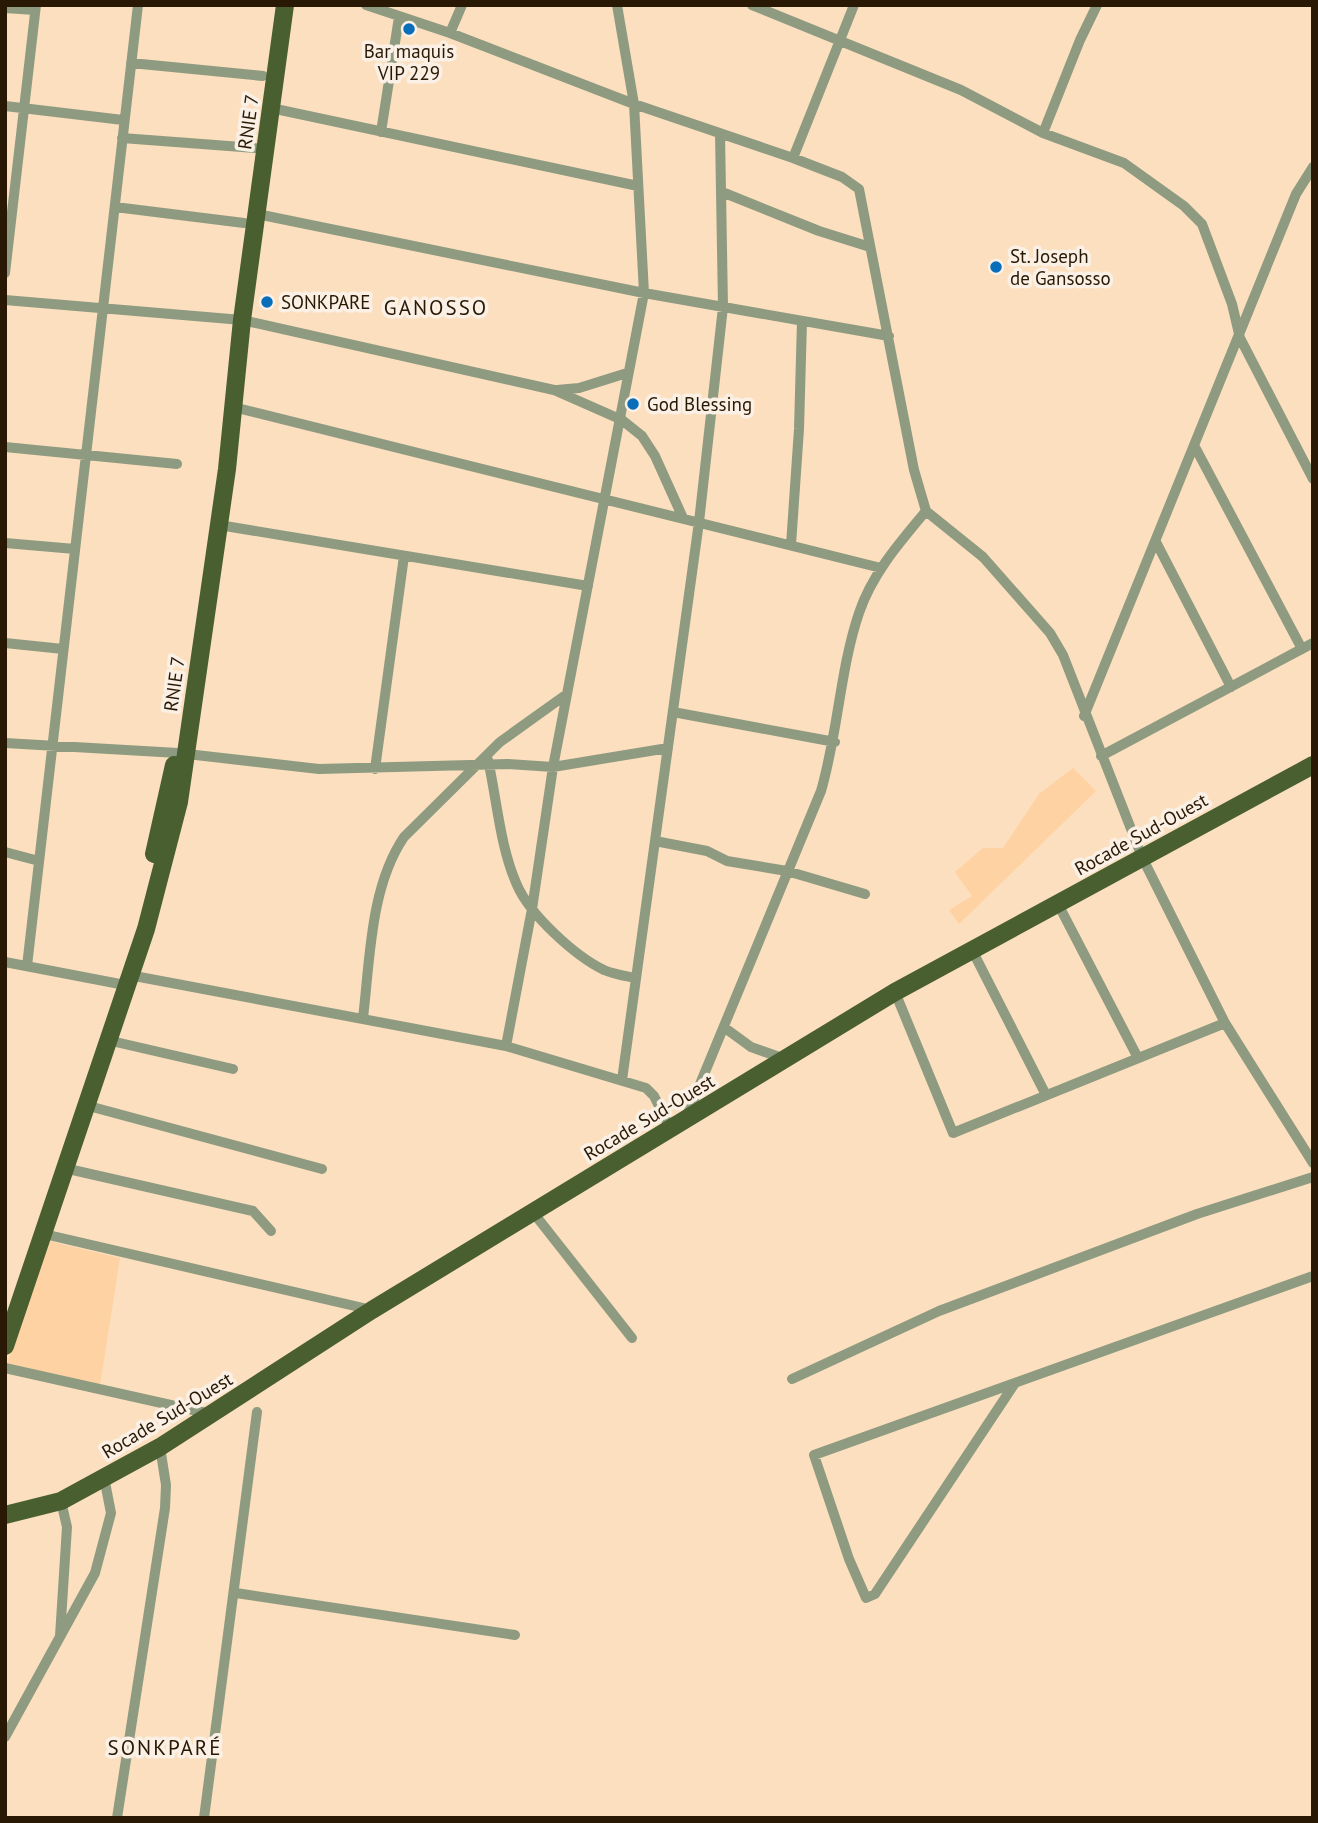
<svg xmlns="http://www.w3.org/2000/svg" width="1318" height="1823" font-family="'PT Sans',sans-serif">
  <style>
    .built { fill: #fed2a2 }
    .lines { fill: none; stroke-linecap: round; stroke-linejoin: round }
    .minor { stroke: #8e9b81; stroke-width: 10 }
    .primary { stroke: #495f30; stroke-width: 18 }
    .poi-dot { fill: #086eba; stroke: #faf0e5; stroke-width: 2.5 }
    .labels { text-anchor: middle; stroke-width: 7; stroke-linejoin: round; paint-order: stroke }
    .poi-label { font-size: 19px; fill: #291803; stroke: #faf0e5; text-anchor: start }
    .street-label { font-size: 19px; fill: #291803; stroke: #faf0e5 }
    .neighbourhood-label { font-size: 21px; letter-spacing: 2px; fill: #291803; stroke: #faf0e5 }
  </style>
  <rect width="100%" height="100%" fill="#fcdfbe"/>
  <path class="built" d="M1073,768L1096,791L959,924L949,910L972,896L955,872L983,848H1003L1039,794Z
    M48,1241L120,1258L100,1385L7,1363Z"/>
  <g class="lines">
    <path class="minor" d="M366,5L450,33L634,104L793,158L842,177L859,189L914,470L926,511L983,557L1050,633L1063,655L1142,857L1225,1023L1313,1163
      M752,5L961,90L1043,133L1124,163L1184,206L1202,224L1232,304L1240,338L1313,479
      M5,8L35,10
      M450,33L462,5
      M131,63L263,76
      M5,106L123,120
      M271,108L638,186
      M381,132L399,17
      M1043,133L1080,40L1097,5
      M122,138L255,148
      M793,158L854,5
      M722,192L819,231L870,247
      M115,207L244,223
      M257,214L644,293L889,336
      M5,273L36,5
      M5,300L242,320L554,390L622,420L642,436L655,456L683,518
      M557,390L579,388L627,373
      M233,407L881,568
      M5,447L177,464
      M1195,447L1302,649
      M219,525L588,586
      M1156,542L1231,687
      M5,543L75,549
      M791,545L799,429L802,321
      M5,643L63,649
      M673,712L835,742
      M1084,716L1296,194L1313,167
      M5,743L178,753L319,769L508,764L553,767L668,748
      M1101,756L1313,643
      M488,760C497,800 500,847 517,885C530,915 575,956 604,970C613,974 625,976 635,978
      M375,769L404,556
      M655,841L707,851L727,861L787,871L865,894
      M5,852L39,861
      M1058,904L1138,1058
      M971,948L1046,1095
      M5,962L125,985
      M27,966L138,5
      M129,975L506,1046L646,1088L654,1096L670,1128
      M895,992L953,1133L1225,1023
      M363,1018C370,960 370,887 404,837L500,742L567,694
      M725,1028L751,1047L785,1059
      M107,1040L233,1069
      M506,1046L532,909L553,767L644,293L634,104L617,5
      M622,1080L699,522L723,307L720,133
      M85,1105L322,1169
      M686,1118L821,791C838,733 840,669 859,613C872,574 900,542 926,511
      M64,1168L253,1211L271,1231
      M532,1211L632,1338
      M44,1234L372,1310
      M5,1368L211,1414
      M792,1379L939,1311L1197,1214L1313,1177
      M1015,1383L875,1594L866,1598L849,1559L814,1455L1313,1276
      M236,1593L515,1635
      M60,1636L67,1527L61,1501
      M5,1737L95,1573L111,1513L104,1477
      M117,1818L165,1508L166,1485L160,1447
      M204,1818L257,1412"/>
    <path class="primary" d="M154,854L174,765
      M5,1346L146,929L179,802L227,469L242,320L285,5
      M5,1515L61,1501L160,1447L372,1310L895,992L1313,765"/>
  </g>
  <g class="poi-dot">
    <circle cx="409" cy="29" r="7"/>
    <circle cx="996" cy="267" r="7"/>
    <circle cx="267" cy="302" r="7"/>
    <circle cx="633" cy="404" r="7"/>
  </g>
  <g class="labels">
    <g class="poi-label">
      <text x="409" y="58" text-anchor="middle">Bar maquis<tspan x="409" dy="22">VIP 229</tspan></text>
      <text x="1010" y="263">St. Joseph<tspan x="1010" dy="22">de Gansosso</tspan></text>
      <text x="281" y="309">SONKPARE</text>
      <text x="647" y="411">God Blessing</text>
    </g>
    <g class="street-label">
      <text transform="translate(248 122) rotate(-82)" y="7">RNIE 7</text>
      <text transform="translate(174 684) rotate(-82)" y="7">RNIE 7</text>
      <text transform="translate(1141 834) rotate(-29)" y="7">Rocade Sud-Ouest</text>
      <text transform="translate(649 1117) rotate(-31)" y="7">Rocade Sud-Ouest</text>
      <text transform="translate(167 1415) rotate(-31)" y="7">Rocade Sud-Ouest</text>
    </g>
    <g class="neighbourhood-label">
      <text x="436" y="315">GANOSSO</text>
      <text x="165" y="1755">SONKPARÉ</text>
    </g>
  </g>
  <rect width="1318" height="1823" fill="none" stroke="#291803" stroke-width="14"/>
</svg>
